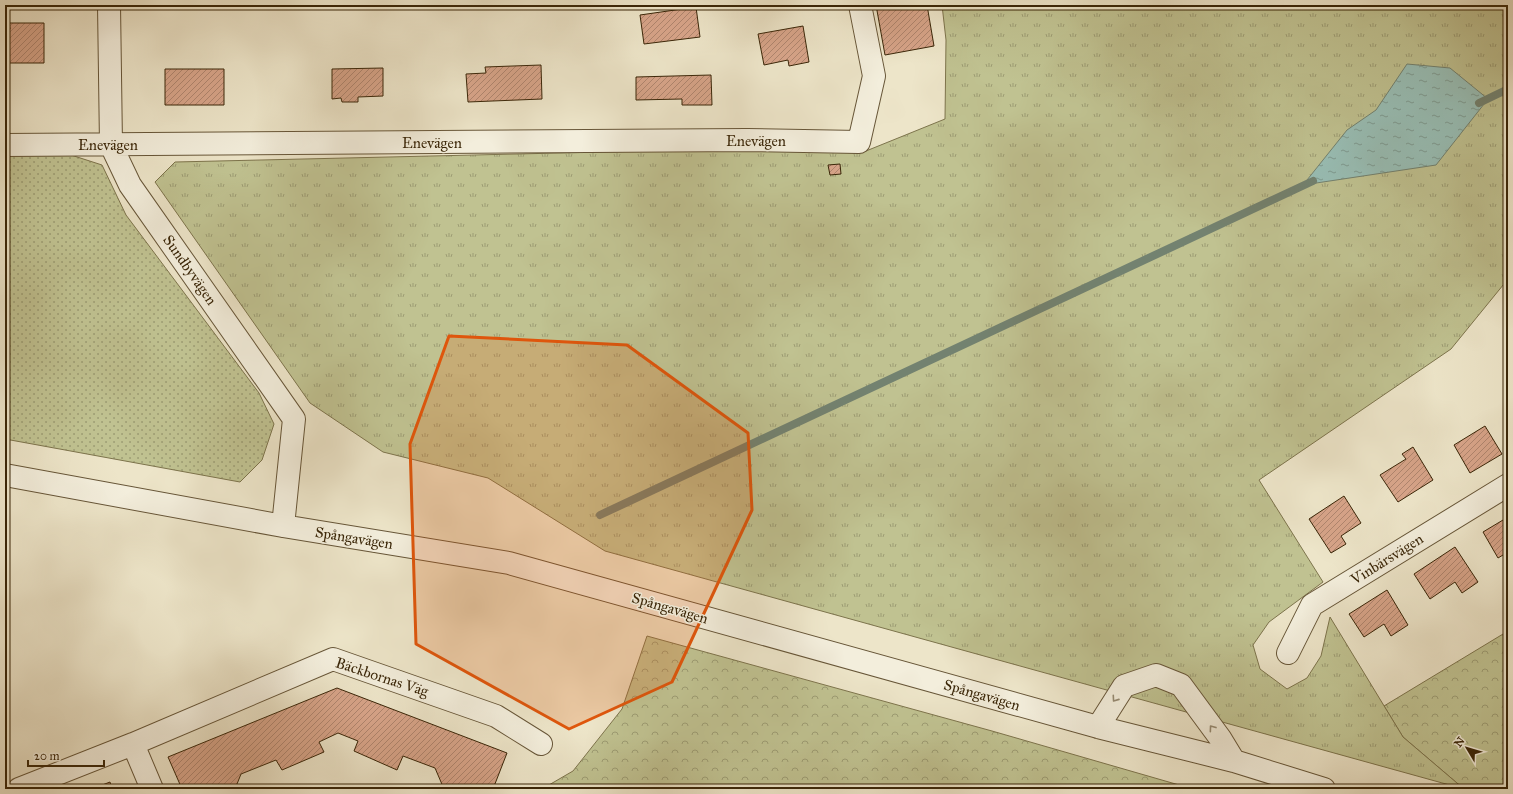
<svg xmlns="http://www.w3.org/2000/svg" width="1513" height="794" font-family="'IM FELL Great Primer',serif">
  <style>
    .grass { fill: url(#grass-dots); stroke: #7d744c }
    .forest { fill: url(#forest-crowns); stroke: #7d744c }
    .park { fill: url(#park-tufts); stroke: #7d744c }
    .water { fill: url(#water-ripples); stroke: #738270 }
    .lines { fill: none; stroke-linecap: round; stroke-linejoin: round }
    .stream { stroke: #738270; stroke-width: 8 }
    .building { fill: url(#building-hatch); stroke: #3a2608 }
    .minor-casing { stroke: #675638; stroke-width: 24 }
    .minor { stroke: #f3eedc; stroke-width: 22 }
    .oneway { stroke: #968a72 }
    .marked { fill: #df560c; fill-opacity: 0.2; stroke: #df560c; stroke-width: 3; stroke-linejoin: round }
    .labels { text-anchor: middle; stroke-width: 3; stroke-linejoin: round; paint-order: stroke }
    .street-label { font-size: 15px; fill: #3a2608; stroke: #f3eedc }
  </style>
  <defs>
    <pattern id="grass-dots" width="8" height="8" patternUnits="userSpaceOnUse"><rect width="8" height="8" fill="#c0c291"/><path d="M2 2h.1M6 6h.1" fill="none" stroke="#9d9d74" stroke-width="1.8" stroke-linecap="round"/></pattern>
    <pattern id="forest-crowns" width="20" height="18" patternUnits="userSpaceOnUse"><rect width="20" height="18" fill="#c0c291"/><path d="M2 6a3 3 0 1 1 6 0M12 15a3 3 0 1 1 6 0" fill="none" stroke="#9d9d74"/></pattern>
    <pattern id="park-tufts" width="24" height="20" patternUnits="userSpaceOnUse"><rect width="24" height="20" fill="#c0c291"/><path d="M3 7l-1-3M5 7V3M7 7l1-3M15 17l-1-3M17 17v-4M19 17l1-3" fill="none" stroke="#9d9d74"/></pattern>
    <pattern id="water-ripples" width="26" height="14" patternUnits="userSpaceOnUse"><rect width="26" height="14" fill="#99bfb6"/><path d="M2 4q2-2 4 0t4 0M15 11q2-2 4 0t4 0" fill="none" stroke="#7e9b92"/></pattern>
    <pattern id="building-hatch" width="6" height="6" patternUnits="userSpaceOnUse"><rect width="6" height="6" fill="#d7a489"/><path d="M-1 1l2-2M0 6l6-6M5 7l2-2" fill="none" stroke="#af856e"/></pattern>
  </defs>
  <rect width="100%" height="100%" fill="#ede5c9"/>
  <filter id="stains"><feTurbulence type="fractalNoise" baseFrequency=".005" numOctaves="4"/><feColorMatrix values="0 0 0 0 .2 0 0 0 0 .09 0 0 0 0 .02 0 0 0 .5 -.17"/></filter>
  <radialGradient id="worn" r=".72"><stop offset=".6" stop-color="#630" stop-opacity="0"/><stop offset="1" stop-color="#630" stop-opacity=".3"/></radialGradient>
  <path class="grass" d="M5,155H71L102,165L126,215L259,393L274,424L262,460L240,482L5,439Z"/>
  <path class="forest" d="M1508,631V789H1464L1403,737L1384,706Z
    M647,636L992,731L1193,789H542L573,771L622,709Z"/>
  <path class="park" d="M942,5H1508V279L1451,349L1259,480L1323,582L1269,622L1253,645L1260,669L1287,689L1307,678L1321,656L1330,617L1403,737L1464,789L605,551L488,478L383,452L310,403L155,182L175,162L730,149L866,151L945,119L946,40Z"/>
  <path class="water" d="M1407,64L1450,68L1488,99L1436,165L1303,185L1347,130L1376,110Z"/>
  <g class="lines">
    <path class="stream" d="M1479,103L1508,89
      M600,515L1313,181"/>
  </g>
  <path class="building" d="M876,5H927L934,46L885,55Z
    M696,7L700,37L644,44L640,15Z
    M9,23H44V63H5V29H10Z
    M803,26L809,62L789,66L788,60L764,65L758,34Z
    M541,65L542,99L468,102L466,74L486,73L485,67Z
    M383,68V96L358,97V102H342L341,98L332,99V69Z
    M165,69H224V105H165Z
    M711,75L712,105H682V99L636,100V77Z
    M840,164L841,174L830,175L828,165Z
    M1485,426L1502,454L1470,473L1454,445Z
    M1413,447L1433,480L1398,502L1380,475L1406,459L1402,454Z
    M1344,496L1361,523L1341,536L1346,544L1331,553L1309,519Z
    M1508,517V552L1498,558L1483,532Z
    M1455,547L1478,582L1462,593L1455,582L1430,599L1414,574Z
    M1387,590L1408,625L1391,636L1384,624L1364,637L1349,614Z
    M337,688L507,753L493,789H444L435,768L403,756L397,770L354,751L358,741L338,733L319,742L324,752L282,770L276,760L241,774L235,789H182L168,757Z
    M110,782L112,789H92Z"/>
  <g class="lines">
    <defs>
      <path id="minor" d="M109,5L111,145L130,185L294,419L283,526
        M5,145L747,140L859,142L874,76L860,5
        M5,475L283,526L509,563L1098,727L1234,761L1324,789
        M1288,653L1312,605L1508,485
        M1098,727L1124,686L1156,675L1181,685L1220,738L1234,761
        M133,744L152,789
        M19,789L133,744L333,659L496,716L541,744"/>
    </defs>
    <use href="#minor" class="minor-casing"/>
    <use href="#minor" class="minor"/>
  </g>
  <defs><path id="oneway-chevron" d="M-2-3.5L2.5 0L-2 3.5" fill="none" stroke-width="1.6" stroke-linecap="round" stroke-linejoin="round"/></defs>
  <g class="oneway">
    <use href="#oneway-chevron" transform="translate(1115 699) rotate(125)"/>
    <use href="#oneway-chevron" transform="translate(1212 728) rotate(-126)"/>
  </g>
  <path class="marked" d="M449,336L627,345L748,433L752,510L672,682L569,729L416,644L410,444Z"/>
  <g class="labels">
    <g class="street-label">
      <text x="756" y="146">Enevägen</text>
      <text x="432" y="148">Enevägen</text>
      <text x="108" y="150">Enevägen</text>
      <text transform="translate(190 270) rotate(55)" y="5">Sundbyvägen</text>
      <text transform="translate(354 538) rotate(9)" y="5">Spångavägen</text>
      <text transform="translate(1387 559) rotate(-32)" y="5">Vinbärsvägen</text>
      <text transform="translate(670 608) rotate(16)" y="5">Spångavägen</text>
      <text transform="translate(382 677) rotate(18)" y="5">Bäckbornas Väg</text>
      <text transform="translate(982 695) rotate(16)" y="5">Spångavägen</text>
    </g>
  </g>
  <rect width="1513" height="794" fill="none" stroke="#ede5c9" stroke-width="20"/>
  <rect x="6" y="6" width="1501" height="782" fill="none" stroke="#3a2608" stroke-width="2"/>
  <rect x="10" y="10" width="1493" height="774" fill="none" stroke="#3a2608"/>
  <g transform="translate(1467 748) rotate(308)" stroke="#f3eedc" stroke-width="3" paint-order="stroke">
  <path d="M0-3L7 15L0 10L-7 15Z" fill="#3a2608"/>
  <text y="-6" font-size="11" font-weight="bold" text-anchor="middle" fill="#3a2608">N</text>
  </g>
  <path d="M28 760v6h76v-6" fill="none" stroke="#3a2608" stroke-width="2"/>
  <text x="34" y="760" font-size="12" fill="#3a2608" stroke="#f3eedc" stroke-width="3" paint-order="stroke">20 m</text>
  <rect width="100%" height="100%" filter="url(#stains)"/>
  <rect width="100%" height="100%" fill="url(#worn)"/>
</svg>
